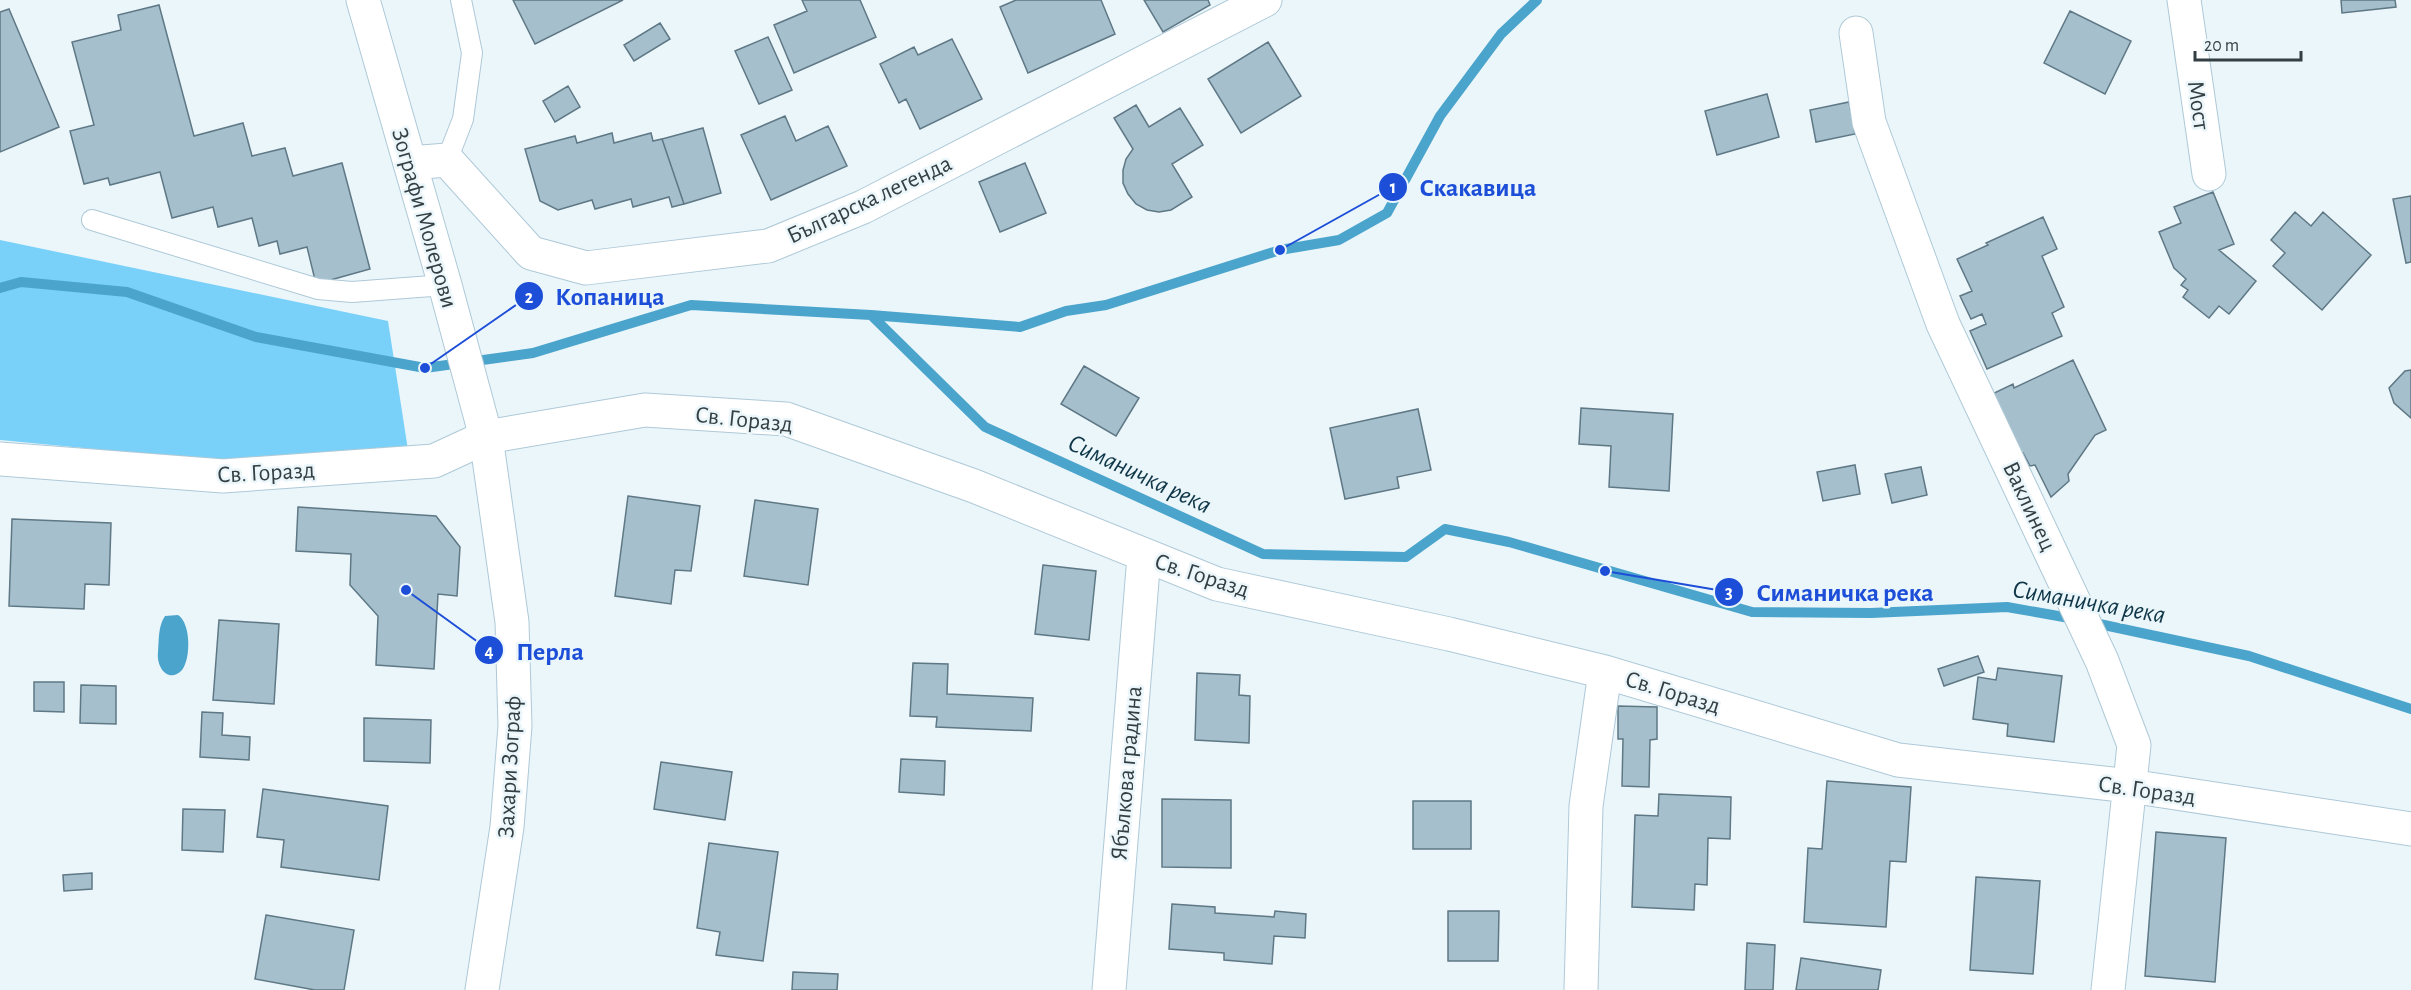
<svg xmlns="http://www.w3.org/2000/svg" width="2411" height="990" font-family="'Alegreya Sans',sans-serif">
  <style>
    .forest { fill: #79d1fa }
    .water { fill: #4ba4cb }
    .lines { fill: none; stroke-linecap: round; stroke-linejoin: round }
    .stream { stroke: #4ba4cb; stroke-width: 10 }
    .building { fill: #a5bfcd; stroke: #5f7885; stroke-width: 1.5 }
    .service-casing { stroke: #aec9d7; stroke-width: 22 }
    .minor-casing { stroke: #aec9d7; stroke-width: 35 }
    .tertiary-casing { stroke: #aec9d7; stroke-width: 35 }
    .service { stroke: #fff; stroke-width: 20 }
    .minor { stroke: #fff; stroke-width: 33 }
    .tertiary { stroke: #fff; stroke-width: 33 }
    .labels { text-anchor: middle; stroke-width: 5; stroke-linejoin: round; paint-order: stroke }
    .street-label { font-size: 24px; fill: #343f44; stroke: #ebf6fb }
    .water-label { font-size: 26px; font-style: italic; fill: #0f3748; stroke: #ebf6fb }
    .leader { fill: none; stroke: #1d4ed8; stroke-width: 2 }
    .callout-dot { fill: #1d4ed8; stroke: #ebf6fb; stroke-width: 2 }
    .mark-label { font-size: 18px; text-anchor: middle; font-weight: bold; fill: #fff }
    .callout-label { font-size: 26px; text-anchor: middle; font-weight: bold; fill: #1d4ed8; stroke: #ebf6fb; stroke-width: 5; stroke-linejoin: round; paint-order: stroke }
  </style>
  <rect width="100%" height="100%" fill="#ebf6fb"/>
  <path class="forest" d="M0,240L388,321L408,450L229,462L0,440Z"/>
  <path class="water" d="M178,615C191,623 191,659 182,670C169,684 156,668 158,652C159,640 158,626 165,616Z"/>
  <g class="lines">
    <path class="stream" d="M0,288L21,282L127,292L256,337L425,368L533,353L691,305L871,315L1020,327L1066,311L1106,305L1280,250L1339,240L1387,213L1440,116L1501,34L1537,0
      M871,315L985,427L1263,554L1406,557L1445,529L1509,542L1752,612L1871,613L2007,607L2075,619
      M2090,622L2249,656L2411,709"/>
  </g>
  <path class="building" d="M513,0H623L535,44Z
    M802,0H860L876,37L794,73L774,25L807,11Z
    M1016,0H1101L1115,34L1028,73L1000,7Z
    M1144,0H1208L1210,5L1163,32Z
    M2341,0H2395L2396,7L2342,13Z
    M159,5L194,136L243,123L252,156L285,148L293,176L342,163L370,269L316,284L307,247L280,254L277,241L259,246L252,218L218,227L213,207L172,218L160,172L110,185L108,178L84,184L70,131L94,125L72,42L121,30L118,15Z
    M9,9L59,127L0,152V12Z
    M2070,11L2131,41L2105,94L2044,63Z
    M660,23L670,39L634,61L624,45Z
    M768,37L792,90L759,104L735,51Z
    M952,39L982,99L920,129L906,99L899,103L880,64L914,47L918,55Z
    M1268,42L1301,96L1241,133L1208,79Z
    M568,86L580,107L555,122L543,101Z
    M1767,94L1779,137L1717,155L1705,111Z
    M1849,102L1855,134L1816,142L1810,110Z
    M1136,105L1149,127L1180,108L1203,145L1172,164L1192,197L1171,210L1159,212L1147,210L1136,204L1128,194L1123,183V170L1126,159L1133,149L1114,118Z
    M785,116L796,141L828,126L847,166L771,200L741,135Z
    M703,128L721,193L684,204L662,139Z
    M612,133L614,143L651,133L653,141L662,139L684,204L672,207L669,197L633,207L631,199L595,209L592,200L558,210L540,201L525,149L575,136L577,143Z
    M1025,163L1046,213L1000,232L979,182Z
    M2213,192L2234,244L2219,250L2256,281L2229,314L2219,306L2209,318L2183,297L2188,290L2181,285L2186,279L2174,268L2159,232L2181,223L2174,207Z
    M2411,196V262L2406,263L2393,199Z
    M2295,212L2311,226L2323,212L2371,255L2322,310L2273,266L2285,253L2271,240Z
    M2043,217L2057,249L2042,256L2064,307L2052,313L2062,336L1987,369L1970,331L1986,324L1982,314L1971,319L1960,296L1972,291L1957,259L1988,245L1986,243Z
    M2073,360L2106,430L2095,435L2068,474L2069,481L2051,497L2035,465L2030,466L2023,453L2017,452L1990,395L2013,384L2014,388Z
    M1084,366L1139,398L1116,436L1061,404Z
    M2411,370V418L2394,403L2389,388L2405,371Z
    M1581,408L1673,414L1669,491L1609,487L1611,446L1579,444Z
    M1418,409L1431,470L1397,477L1399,488L1345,499L1330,428Z
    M1855,465L1860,494L1823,501L1817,472Z
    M1921,467L1927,495L1892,503L1885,474Z
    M628,496L700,506L691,571L675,570L671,604L615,596Z
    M755,500L818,509L808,585L744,576Z
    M298,507L436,516L460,547L457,596L438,594L434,669L376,665L378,616L350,585L351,554L296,551Z
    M12,519L111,523L109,585L85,584L84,609L9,606Z
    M1043,565L1096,571L1089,640L1035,634Z
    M219,620L279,624L274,704L213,700Z
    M1978,656L1984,672L1944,686L1938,669Z
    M913,663L948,664L947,694L1033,698L1031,731L936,727L937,717L910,716Z
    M1998,668L2062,676L2054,742L2007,736L2008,724L1973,719L1978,677L1996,680Z
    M1197,673L1240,675L1239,695L1250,696L1249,743L1195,740Z
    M34,682H64V712L34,711Z
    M81,685L116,686V724L80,723Z
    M1618,706L1657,707V739L1650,740L1649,787L1622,786L1623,739H1618Z
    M202,712L223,713L222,735L250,737L249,760L200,757Z
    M364,718L431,720L430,763L364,761Z
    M901,759L945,761L944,795L899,792Z
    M661,762L732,772L725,820L654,809Z
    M1827,781L1911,787L1906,862L1890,861L1886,927L1804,922L1808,848L1822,849Z
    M263,789L388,806L379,880L281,867L284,840L257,837Z
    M1659,794L1731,797L1730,839L1708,838L1707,885L1695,884L1694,910L1632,907L1635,815L1658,816Z
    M1162,799L1231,800V868L1162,867Z
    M1413,801H1471V849H1413Z
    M183,809L225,810L223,852L182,850Z
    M2156,832L2226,838L2215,982L2145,976Z
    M709,843L778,852L763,961L716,955L720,932L697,928Z
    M92,873V889L64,891L63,875Z
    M1976,877L2040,881L2033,974L1970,970Z
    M1172,904L1215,907V913L1274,917L1275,911L1306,914L1305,938L1274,936L1272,964L1224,960V953L1169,949Z
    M1448,911H1499L1498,961H1448Z
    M266,915L354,930L344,990H315L255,979Z
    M1747,943L1775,945L1773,990H1745Z
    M1801,958L1881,970L1878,990H1796Z
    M793,972L838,974L837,990H792Z"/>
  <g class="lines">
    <defs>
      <path id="service" d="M447,160L463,119L472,53L461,0
        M92,220L318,289L352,292L445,285"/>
      <path id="minor" d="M2184,0L2209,174
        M1856,33L1869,122L1943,324L2102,661L2134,745L2108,990
        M410,163L447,160L531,253L586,268L768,246L863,207L1265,0
        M0,459L223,476L434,461L486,437L645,410L786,419L974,486L1217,584L1449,634L1605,672L1898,760L2130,786L2411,829
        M1109,990L1144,556
        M1581,990L1586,806L1605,672"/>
      <path id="tertiary" d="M363,0L445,285L486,437L512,622L515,726L507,827L482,990"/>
    </defs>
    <use href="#service" class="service-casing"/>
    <use href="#minor" class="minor-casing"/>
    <use href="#tertiary" class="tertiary-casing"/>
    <use href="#service" class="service"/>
    <use href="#minor" class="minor"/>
    <use href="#tertiary" class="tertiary"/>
  </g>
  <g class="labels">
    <g class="street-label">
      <text transform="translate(2199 105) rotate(82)" y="8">Мост</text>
      <text transform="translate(869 199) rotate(-25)" y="8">Българска легенда</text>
      <text transform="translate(425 218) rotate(74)" y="8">Зографи Молерови</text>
      <text transform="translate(744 419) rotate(6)" y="8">Св. Горазд</text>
      <text transform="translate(266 472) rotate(-3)" y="8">Св. Горазд</text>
      <text transform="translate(2030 506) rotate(65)" y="8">Ваклинец</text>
      <text transform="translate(1202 575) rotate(18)" y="8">Св. Горазд</text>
      <text transform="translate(1673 692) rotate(17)" y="8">Св. Горазд</text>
      <text transform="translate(509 767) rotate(-87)" y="8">Захари Зограф</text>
      <text transform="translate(1126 773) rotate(-85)" y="8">Ябълкова градина</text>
      <text transform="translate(2147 790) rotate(8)" y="8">Св. Горазд</text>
    </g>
    <g class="water-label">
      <text transform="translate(1140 473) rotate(25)" y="9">Симаничка река</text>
      <text transform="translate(2089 601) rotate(10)" y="9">Симаничка река</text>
    </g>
  </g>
  <path class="leader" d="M1280 250L1393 187M425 368L529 296M1605 571L1729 592M406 590L489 650"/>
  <g class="callout-dot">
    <circle cx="1280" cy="250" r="6"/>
    <circle cx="425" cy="368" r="6"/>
    <circle cx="1605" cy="571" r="6"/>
    <circle cx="406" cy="590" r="6"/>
    <circle cx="1393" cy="187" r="15"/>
    <circle cx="529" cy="296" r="15"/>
    <circle cx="1729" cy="592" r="15"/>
    <circle cx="489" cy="650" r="15"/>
  </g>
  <g class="mark-label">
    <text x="1393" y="193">1</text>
    <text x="529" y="303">2</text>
    <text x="1729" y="598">3</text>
    <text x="489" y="657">4</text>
  </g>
  <g class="callout-label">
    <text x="1478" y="196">Скакавица</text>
    <text x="610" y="305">Копаница</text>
    <text x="1845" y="601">Симаничка река</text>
    <text x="550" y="660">Перла</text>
  </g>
  <path d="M2195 51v9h106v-9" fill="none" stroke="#343f44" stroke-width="3"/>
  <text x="2204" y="51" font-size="18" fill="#343f44" stroke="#ebf6fb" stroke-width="4.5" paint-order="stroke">20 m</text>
</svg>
